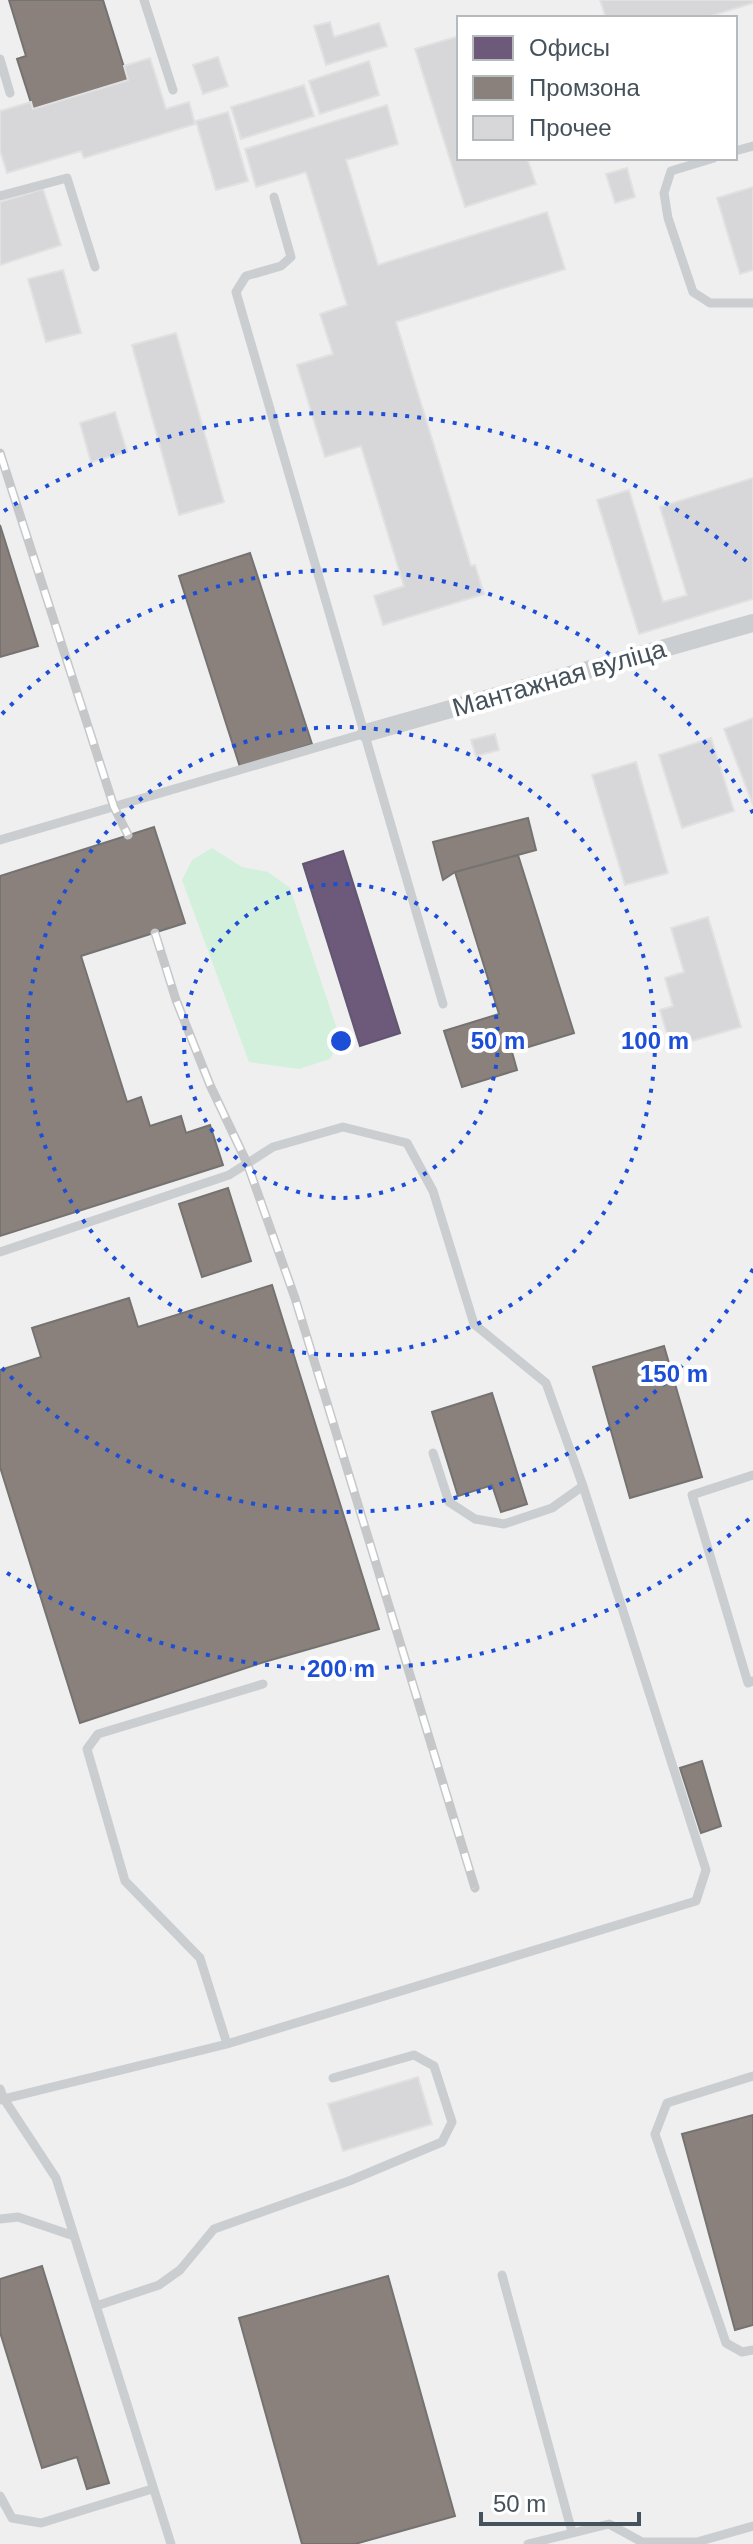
<svg xmlns="http://www.w3.org/2000/svg" width="753" height="2544" font-family="Arial,sans-serif">
  <style>
    .green { fill: #d2f0dc }
    .offices { fill: #6d597a; stroke: #615771; stroke-width: 2 }
    .industry { fill: #8a817c; stroke: #757372; stroke-width: 2 }
    .building { fill: #d7d7d9; stroke: #e1e1e2; stroke-width: 2 }
    .lines { fill: none; stroke-linecap: round; stroke-linejoin: round }
    .service { stroke: #caced0; stroke-width: 9 }
    .minor { stroke: #caced0; stroke-width: 18 }
    .rail-casing { stroke: #c5c7c9; stroke-width: 9 }
    .rail { stroke: #fff; stroke-width: 6; stroke-dasharray: 18; stroke-linecap: butt }
    .ring { fill: none; stroke: #1d4ed8; stroke-width: 4; stroke-dasharray: 4 8 }
    .labels { text-anchor: middle; stroke-width: 8; stroke-linejoin: round; paint-order: stroke }
    .street-label { font-size: 26px; fill: #45525c; stroke: #fff }
    .centre { fill: #1d4ed8; stroke: #fff; stroke-width: 4 }
    .ring-label { font-size: 24px; text-anchor: middle; font-weight: bold; fill: #1d4ed8; stroke: #fff; stroke-width: 8; stroke-linejoin: round; paint-order: stroke }
  </style>
  <rect width="100%" height="100%" fill="#f0efef"/>
  <path class="green" d="M212,848L242,867L268,872L290,888L341,1041L330,1059L299,1069L249,1062L182,880L192,860Z"/>
  <path class="offices" d="M343,851L400,1033L360,1046L303,864Z"/>
  <path class="industry" d="M9,0H103L128,80L33,109L17,59L26,56Z
    M0,525L38,646L0,657Z
    M250,553L312,744L240,767L179,576Z
    M528,818L536,850L455,872L443,880L433,842Z
    M154,827L185,923L81,956L127,1102L141,1097L150,1126L181,1116L186,1133L210,1125L223,1165L0,1236V876Z
    M518,855L574,1033L512,1052L517,1070L462,1087L444,1031L499,1014L455,872Z
    M228,1188L251,1261L202,1277L179,1204Z
    M272,1285L379,1629L264,1662L80,1723L0,1467V1370L41,1357L32,1328L129,1298L138,1327Z
    M664,1346L702,1477L630,1498L593,1367Z
    M492,1393L527,1504L501,1512L492,1485L458,1496L432,1412Z
    M702,1761L721,1826L701,1833L680,1768Z
    M753,2115V2325L735,2330L682,2134Z
    M42,2266L109,2483L87,2489L77,2457L42,2468L0,2332V2279Z
    M388,2276L455,2516L355,2544H302L239,2318Z"/>
  <path class="building" d="M600,0H753V3L704,18H606Z
    M330,22L334,37L379,23L387,46L326,65L314,26Z
    M459,36V158H527L536,184L465,207L415,49Z
    M218,57L228,86L203,94L193,65Z
    M150,58L166,109L189,102L195,124L84,158L81,151L7,173L0,150V111L31,102L33,109L128,80L124,66Z
    M369,61L379,95L320,114L309,81Z
    M304,85L314,116L241,139L231,107Z
    M387,105L398,144L346,160L378,265L547,212L565,269L396,322L471,566L475,565L484,594L383,625L374,596L404,586L361,446L325,457L297,365L333,354L320,314L347,305L306,172L256,187L245,149Z
    M228,112L248,181L216,190L196,121Z
    M627,168L635,197L615,203L606,174Z
    M753,187V270L740,274L717,198Z
    M43,189L61,245L0,265V202Z
    M63,270L81,333L46,342L28,279Z
    M176,333L224,502L179,515L132,345Z
    M115,412L127,452L91,462L80,423Z
    M753,478V599L639,634L597,500L629,490L663,602L687,595L660,507Z
    M753,718V805L724,729Z
    M495,734L499,750L476,756L471,740Z
    M711,738L734,811L682,828L659,755Z
    M636,762L668,873L625,885L592,775Z
    M708,917L741,1027L671,1047L660,1010L673,1006L665,978L684,972L671,928Z
    M418,2077L432,2124L343,2151L328,2104Z"/>
  <g class="lines">
    <path class="service" d="M144,0L173,90
      M0,59L10,93
      M735,151L753,146
      M714,158L671,171L664,193L668,218L693,292L710,303H753
      M0,196L67,178L95,267
      M274,197L291,257L281,266L246,276L236,292L443,1004
      M0,840L366,733
      M0,1252L229,1175L273,1147L343,1127L407,1143L433,1191L474,1324L546,1383L583,1486L706,1870L696,1901L227,2044L0,2100
      M433,1453L449,1502L475,1519L504,1524L552,1508L583,1486
      M753,1475L692,1495L748,1683L753,1681
      M227,2044L200,1958L125,1881L87,1749L98,1734L263,1684
      M753,2076L667,2103L655,2134L726,2343L742,2352L753,2350
      M0,2089L4,2099L56,2178L171,2544
      M0,2219L18,2217L74,2236
      M502,2275L572,2532
      M96,2306L159,2285L180,2270L214,2229L349,2181L442,2142L452,2122L434,2066L414,2055L333,2078
      M0,2496L12,2518L41,2523L152,2489
      M528,2544L609,2524L642,2542H697L753,2526"/>
    <path class="minor" d="M366,733L753,623"/>
    <defs>
      <path id="rail" d="M0,453L114,807L128,835
        M155,933L176,1000L210,1085L247,1163L295,1298L475,1888"/>
    </defs>
    <use href="#rail" class="rail-casing"/>
    <use href="#rail" class="rail"/>
  </g>
  <g class="ring">
    <circle cx="341" cy="1041" r="157"/>
    <circle cx="341" cy="1041" r="314"/>
    <path d="M753 1269A471 471 0 0 1 2 1368M2 714A471 471 0 0 1 753 813"/>
    <path d="M749 1519A628 628 0 0 1 4 1571M4 511A628 628 0 0 1 749 563"/>
  </g>
  <g class="labels">
    <g class="street-label">
      <text transform="translate(559 678) rotate(-16)" y="9">Мантажная вуліца</text>
    </g>
  </g>
  <circle cx="341" cy="1041" r="12" class="centre"/>
  <g class="ring-label">
    <text x="498" y="1049">50 m</text>
    <text x="655" y="1049">100 m</text>
    <text x="674" y="1382">150 m</text>
    <text x="341" y="1677">200 m</text>
  </g>
  <rect x="457" y="16" width="280" height="144" fill="#ffffff" stroke="#b5babe" stroke-width="2"/>
  <rect x="473" y="36" width="40" height="24" fill="#6d597a" stroke="#b5babe" stroke-width="2"/>
  <text x="529" y="56" font-size="24" fill="#45525c">Офисы</text>
  <rect x="473" y="76" width="40" height="24" fill="#8a817c" stroke="#b5babe" stroke-width="2"/>
  <text x="529" y="96" font-size="24" fill="#45525c">Промзона</text>
  <rect x="473" y="116" width="40" height="24" fill="#d7d7d9" stroke="#b5babe" stroke-width="2"/>
  <text x="529" y="136" font-size="24" fill="#45525c">Прочее</text>
  <path d="M481 2512v12h158v-12" fill="none" stroke="#45525c" stroke-width="4"/>
  <text x="493" y="2512" font-size="24" fill="#45525c" stroke="#ffffff" stroke-width="6" paint-order="stroke">50 m</text>
</svg>
